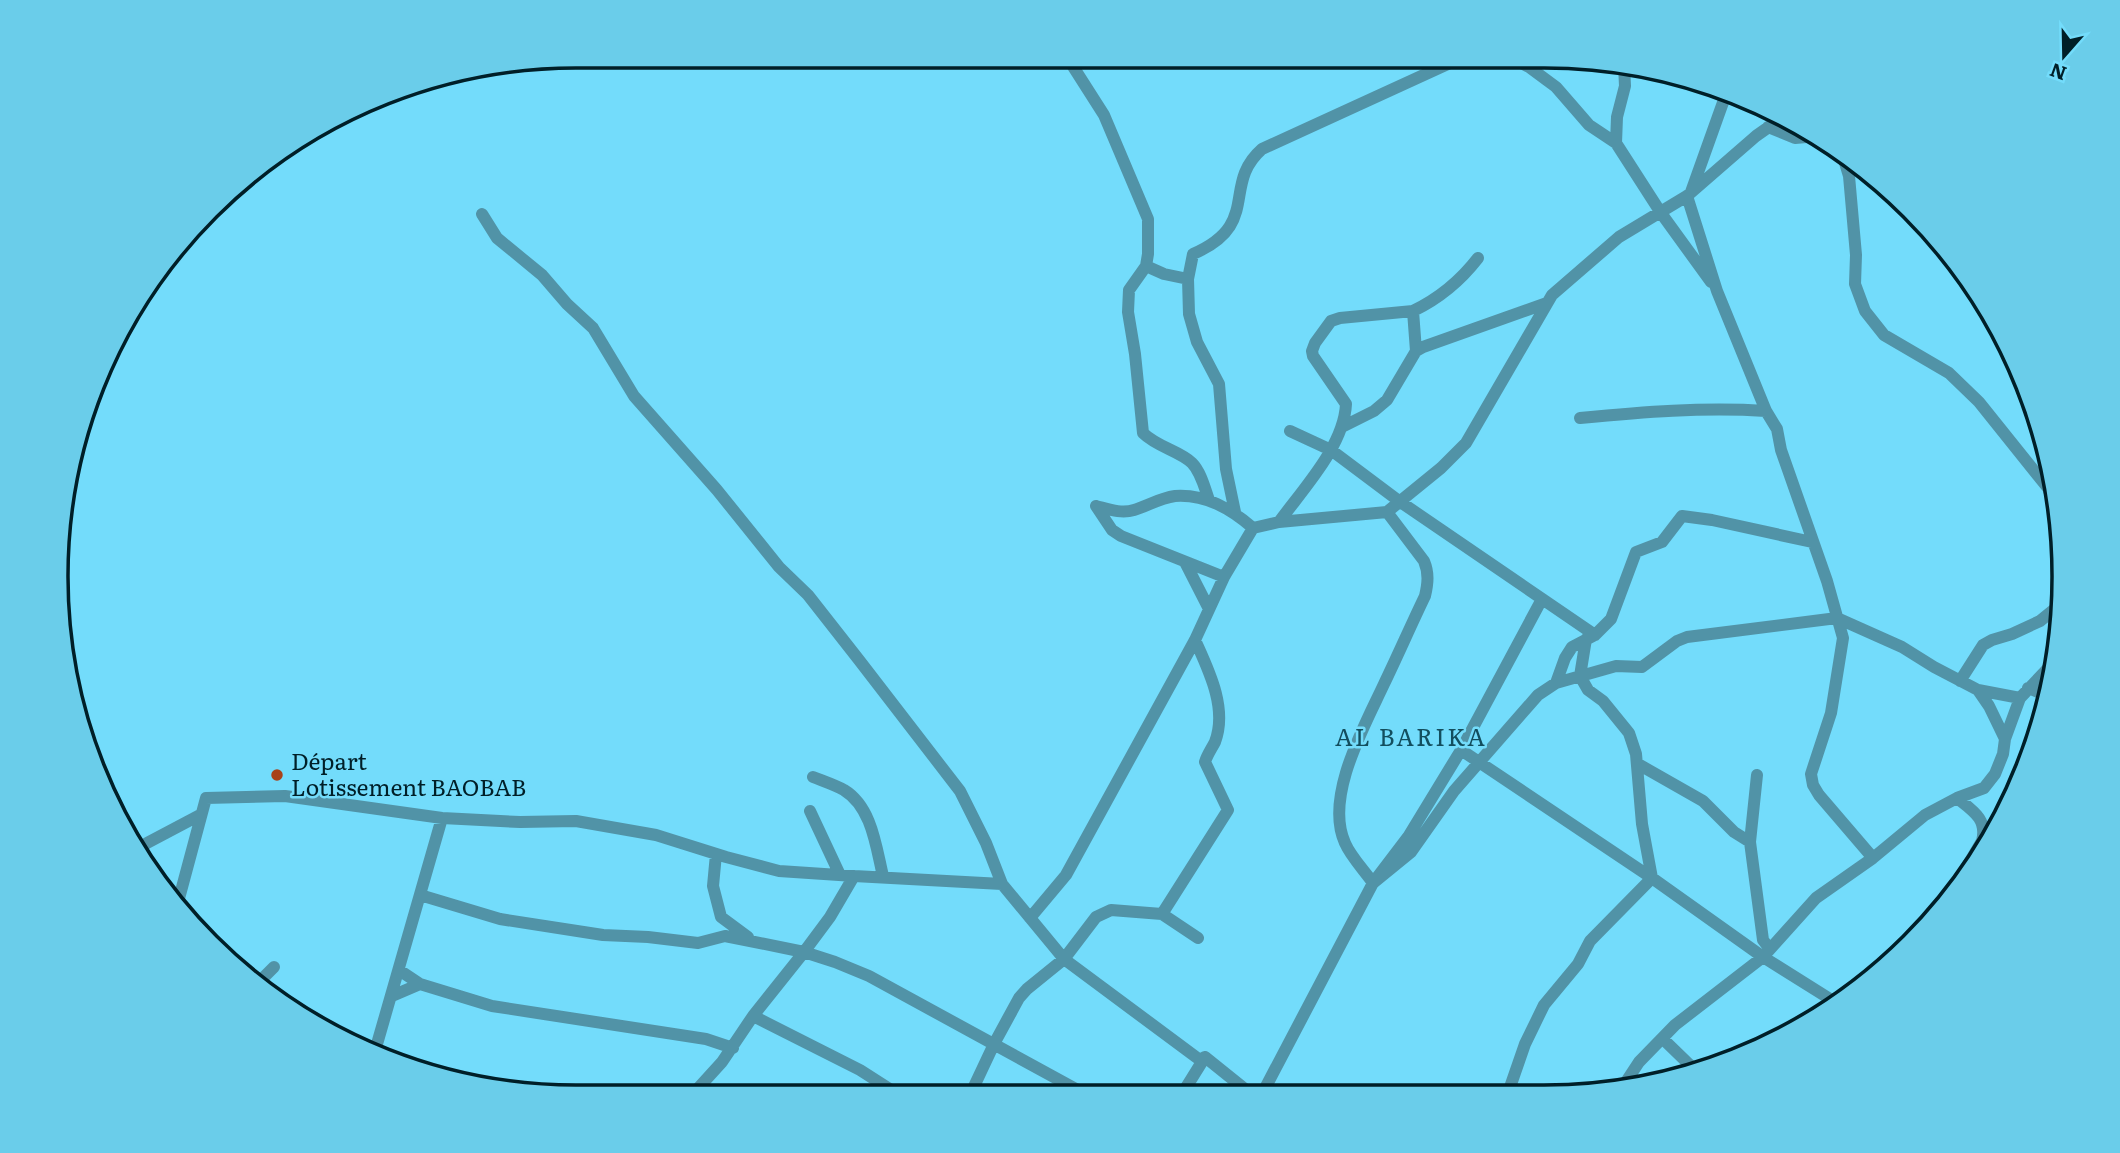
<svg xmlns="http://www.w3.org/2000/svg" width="2120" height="1153" font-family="Literata,serif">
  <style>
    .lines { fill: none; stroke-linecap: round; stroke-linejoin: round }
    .minor { stroke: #5193a7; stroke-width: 12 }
    .poi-dot { fill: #a84219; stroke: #73dcfb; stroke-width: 2.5 }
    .labels { text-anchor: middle; stroke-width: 5; stroke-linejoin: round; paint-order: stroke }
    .poi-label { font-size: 23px; fill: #001f28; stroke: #73dcfb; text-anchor: start }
    .neighbourhood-label { font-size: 24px; letter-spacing: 2px; fill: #134e5e; stroke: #73dcfb }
    .rim { fill: none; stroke: #001f28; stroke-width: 3.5 }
  </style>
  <rect width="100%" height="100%" fill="#73dcfb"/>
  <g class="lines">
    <path class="minor" d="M1067,57L1104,115L1148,219V254L1146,266L1164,274L1188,279
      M1510,57L1529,67L1556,87L1589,125L1616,143
      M1624,65L1625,86L1617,117L1616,143L1661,213L1711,282
      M1768,127L1795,138L1818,136
      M1842,153L1849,176L1856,255L1855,284L1865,311L1884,335L1949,373L1979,402L2048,488L2059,518
      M1691,192L1726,94
      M1687,196L1717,291L1766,411L1777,429L1781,450L1827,581L1843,638L1831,713L1811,774L1813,785L1819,795L1873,858
      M482,214L497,238L542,275L567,304L593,328L634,396L717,490L779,567L808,595L859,660L960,791L986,843L1002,884L1064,959L1200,1060L1205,1057L1251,1094
      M1146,266L1129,290L1128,312L1135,354L1143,433C1157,447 1180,451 1192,463C1201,472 1205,489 1209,500
      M1413,311L1416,351
      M1580,418C1642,412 1703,407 1766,411
      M1344,426L1374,411L1387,400L1416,351L1423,347L1547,303
      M1290,431L1331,450L1399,501L1595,635
      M1096,506C1108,509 1121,514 1134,510C1147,506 1160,498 1175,496C1206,494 1231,509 1253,528
      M1096,506L1112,530L1121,536L1224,577
      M1235,512L1226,469L1219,384L1197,342L1189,314L1188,279L1193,254C1262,224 1221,185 1262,149L1463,57
      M1387,512L1424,561C1429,573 1428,583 1425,596C1411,625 1398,655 1384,684C1365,725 1324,797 1345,843C1351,857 1364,870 1373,883L1411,852L1454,791L1538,695L1556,683L1616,666L1642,667L1677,641L1687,637L1837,618L1902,647L1934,667L1978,690L2020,698
      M1279,522C1303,489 1344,446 1346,404L1313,356L1312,351L1315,343L1331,321L1340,318L1413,311C1438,299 1461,280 1478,258
      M1185,562L1209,609
      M1960,681L1983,645L1992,640L2012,634L2040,621L2061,604
      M1556,683L1565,658L1572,647L1595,635L1611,619L1636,552L1662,542L1682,516L1712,520L1812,542
      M2028,688L2048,696
      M1978,690L1989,706L2005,739
      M1461,750L1652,878L1763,957L1838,1004
      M1638,764L1703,801L1734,832L1750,842
      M1757,775L1750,842L1763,940L1769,948
      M813,777C823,781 835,785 844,790C872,807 876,847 883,876
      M810,811L840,875
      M141,848L147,843L200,815
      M716,854L713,886L721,917L748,937
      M854,876L1002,884
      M177,906L206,798L285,796L442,818L520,822L576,821L656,835L726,857L779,871L854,876L830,917L804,952L725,936L698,943L648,937L603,935L500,919L420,895
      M1942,909L1982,841C1988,819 1972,810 1957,798
      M1162,914L1228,810L1205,762C1207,755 1212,748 1215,742C1228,708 1208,669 1195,640
      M1030,918L1066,875L1195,640L1224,577L1253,528L1279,522L1387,512L1441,468L1466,443L1552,295L1619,237L1687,196L1756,136L1783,117
      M399,970L420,984L492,1006L706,1039L733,1048
      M260,981L274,967
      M392,996L420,984
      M753,1016L804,952L835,962L869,976L1085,1094
      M1663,1039L1697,1072
      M375,1051L442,818
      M1620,1091L1639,1062L1675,1025L1763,957L1816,898L1873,858L1925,815L1957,798L1984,788L1995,774L2003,754L2005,739L2020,698L2056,660
      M1508,1093L1525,1044L1544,1005L1578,964L1590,941L1652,878L1642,824L1636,754L1629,733L1603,701L1588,690L1580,676L1586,639
      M1182,1094L1205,1057
      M1262,1094L1373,883L1408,837L1461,750L1542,599
      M692,1095L722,1062L753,1016L860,1070L899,1095
      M970,1095L994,1044L1019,998L1027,989L1064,959L1096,917L1111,910L1162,914L1198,938"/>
  </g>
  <circle class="poi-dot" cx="277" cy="775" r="7"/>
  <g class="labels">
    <g class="poi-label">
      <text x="291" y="770">Départ<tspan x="291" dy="26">Lotissement BAOBAB</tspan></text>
    </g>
    <g class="neighbourhood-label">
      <text x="1411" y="746">AL BARIKA</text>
    </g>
  </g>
  <path d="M0 0H2120V1153H0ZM576 68H1544A508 508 0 0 1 2052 576V577A508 508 0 0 1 1544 1085H576A508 508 0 0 1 68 577V576A508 508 0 0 1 576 68Z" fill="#6acdea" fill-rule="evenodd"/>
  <path class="rim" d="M576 68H1544A508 508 0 0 1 2052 576V577A508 508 0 0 1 1544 1085H576A508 508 0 0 1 68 577V576A508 508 0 0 1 576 68Z"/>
  <g transform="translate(2064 56) rotate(200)" stroke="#73dcfb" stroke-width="5" paint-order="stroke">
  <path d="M0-5L12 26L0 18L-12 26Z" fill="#001f28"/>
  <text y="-10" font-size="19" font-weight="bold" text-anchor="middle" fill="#001f28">N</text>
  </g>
</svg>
